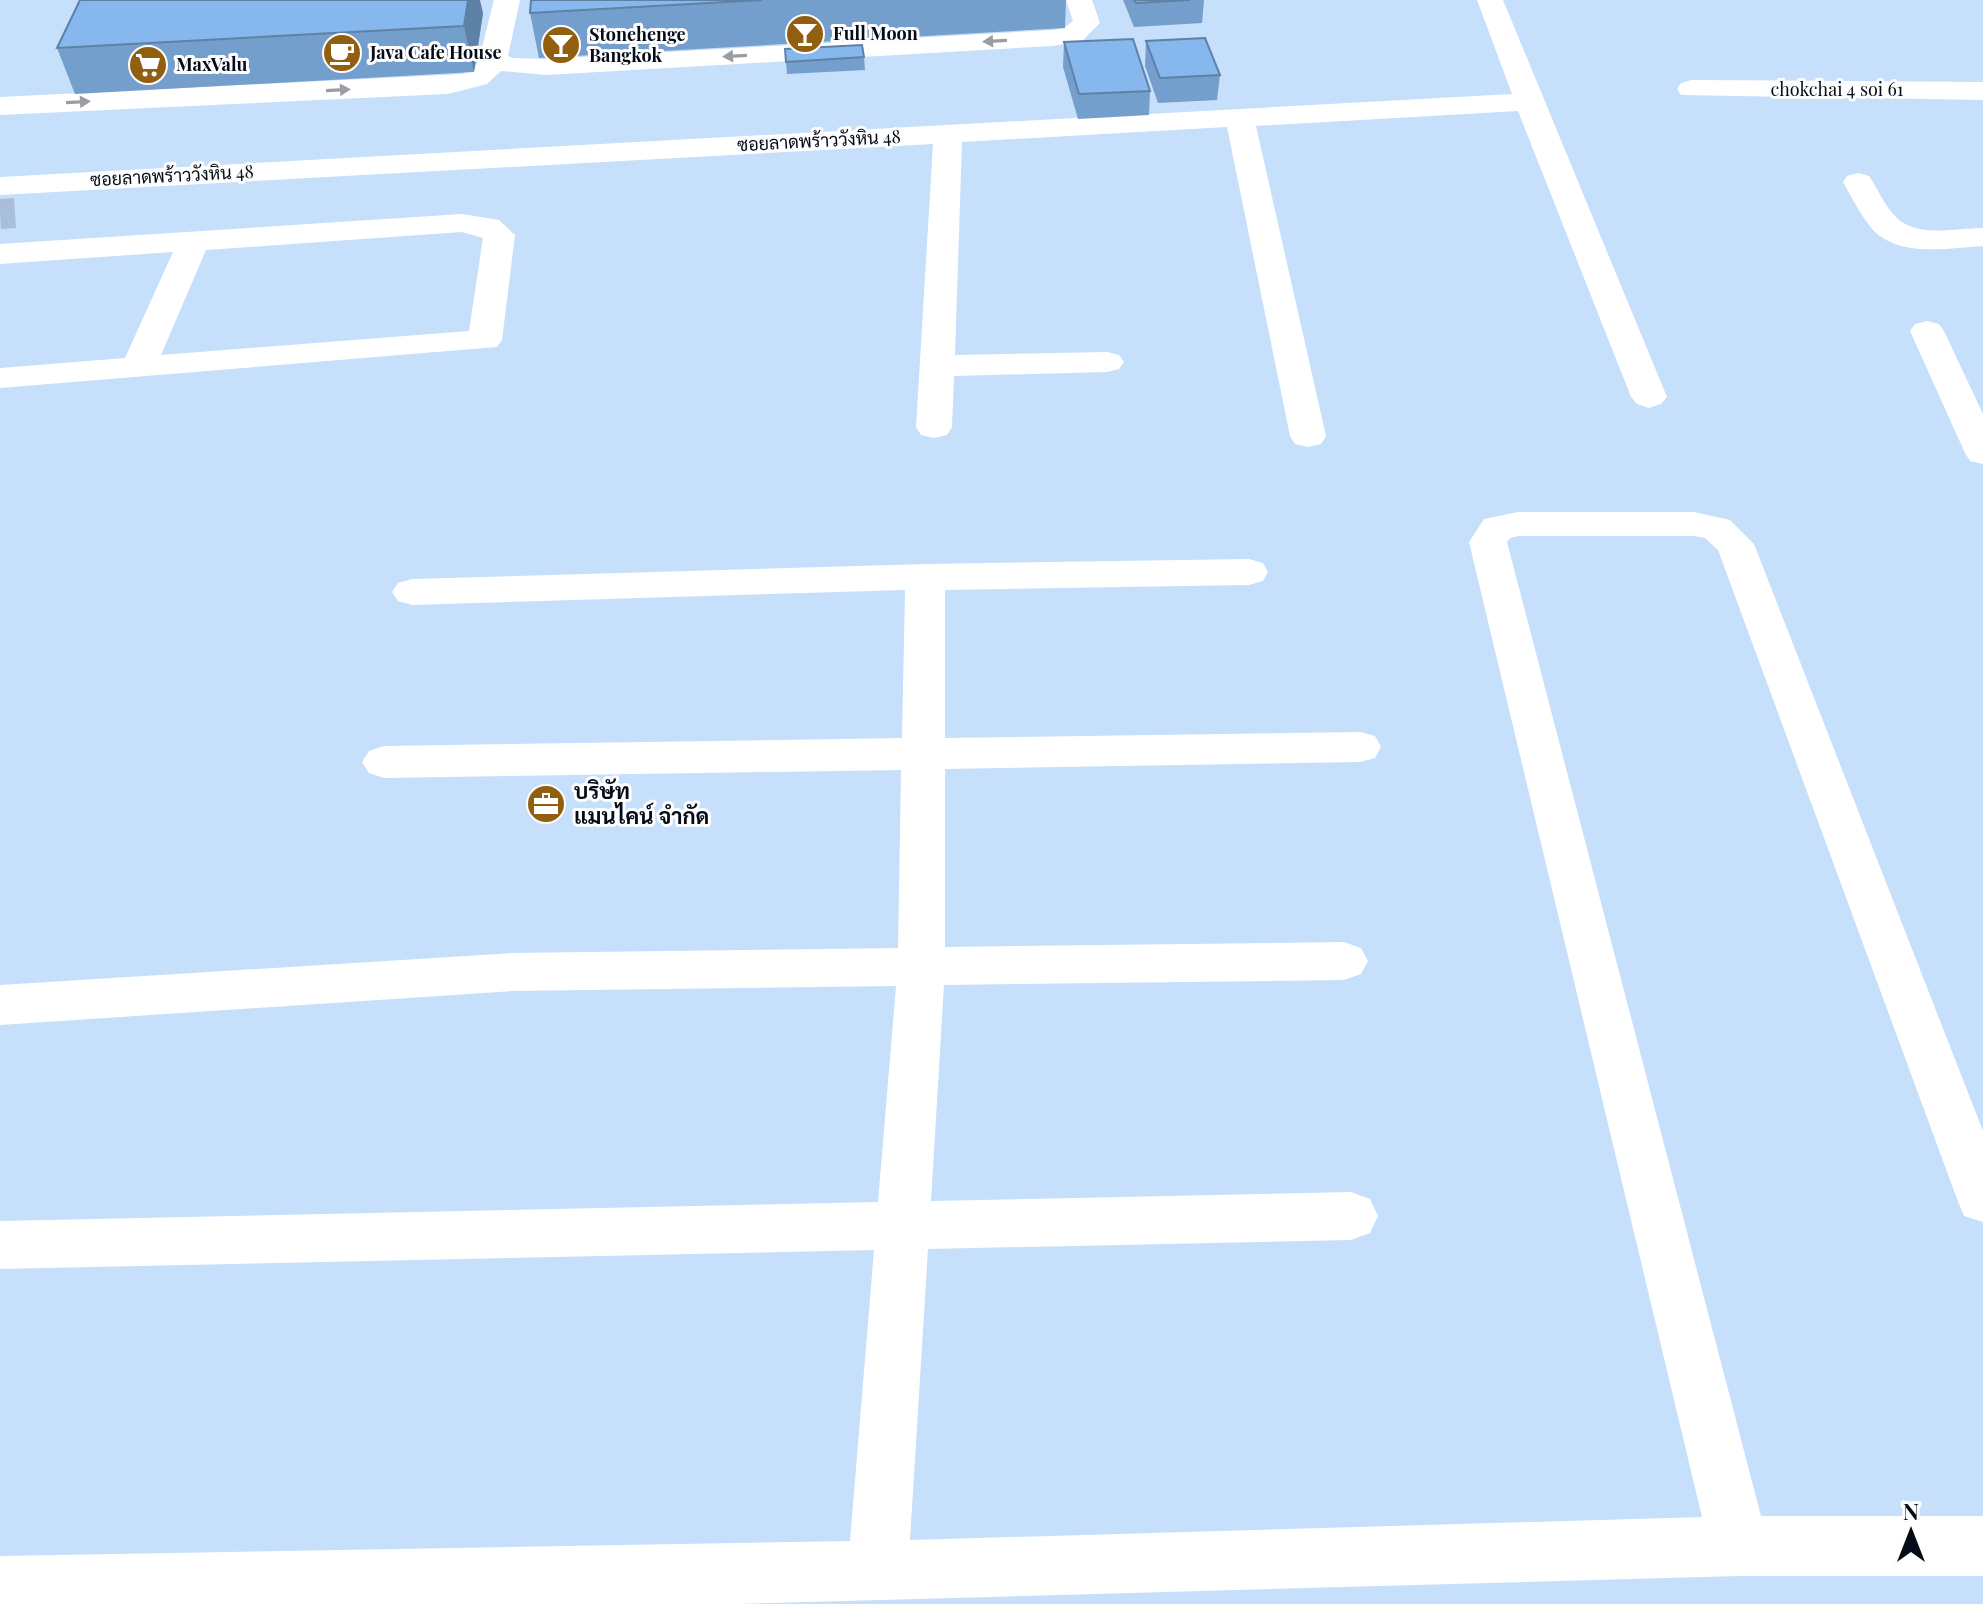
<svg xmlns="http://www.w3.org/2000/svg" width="1983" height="1604" font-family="'Playfair Display',Sarabun,serif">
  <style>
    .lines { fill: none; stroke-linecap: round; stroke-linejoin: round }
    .minor-tunnel { stroke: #a9bfd9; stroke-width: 30; stroke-dasharray: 30 15; stroke-linecap: butt }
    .minor { fill: #fff; fill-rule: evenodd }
    .wall { fill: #749ecc }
    .shaded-wall { fill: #5e81a6 }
    .building { fill: #87b8ed; stroke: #5e81a6; stroke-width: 2 }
    .oneway { fill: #9a9ea2 }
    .labels { text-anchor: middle; stroke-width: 6; stroke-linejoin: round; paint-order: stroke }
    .far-poi-label { font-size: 18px; font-weight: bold; fill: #030c17; stroke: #fdfdfd; text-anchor: start }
    .far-street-label { font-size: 18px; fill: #030c17; stroke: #fdfdfd }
    .poi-label { font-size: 22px; font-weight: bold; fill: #030c17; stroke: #fdfdfd; text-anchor: start }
  </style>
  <rect width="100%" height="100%" fill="#c6dffb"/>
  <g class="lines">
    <path class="minor-tunnel" d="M0,214L15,213"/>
    <path class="minor" d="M494,0H520L508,56L513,58L546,59L1053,30L1064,28L1073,21L1066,0H1092L1100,23L1082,41L1053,46L546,75L501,71L487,84L448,94L0,115V97L463,74L475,67L479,59Z
      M1477,0H1503L1667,397L1661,404L1649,408L1637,404L1631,397L1518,111L1256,126L1326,436L1321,444L1308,447L1295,444L1290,436L1227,127L962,142L955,355L1107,352L1119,355L1124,362L1119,369L1107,372L954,376L952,427L947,435L934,438L921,435L916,427L933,144L0,195V177L1512,94Z
      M1691,80L1983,82V100L1681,95L1677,89L1681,83Z
      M1858,173L1869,176C1878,189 1885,207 1897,218C1918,238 1956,228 1983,228V246C1949,248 1900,258 1873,230C1861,216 1852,198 1843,182L1847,176Z
      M462,214L499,220L515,235L502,340L497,347L0,388V368L125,358L173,252L0,264V244ZM462,232L483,238L469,331L161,355L206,250Z
      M1927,321L1939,324L1944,331L1983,414V464L1970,461L1965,453L1910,331L1915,324Z
      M1518,512H1694L1730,520L1754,544L1983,1131V1222L1964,1216L1957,1199L1718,550L1705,538L1694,536H1518L1510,538L1507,542L1761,1516H1983V1576H1739L737,1604H0V1556L850,1541L874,1250L0,1269V1221L878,1202L896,986L512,991L0,1025V985L512,953L898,948L901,770L384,778L369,773L362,762L369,751L384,746L902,738L905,590L412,605L398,601L392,592L398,583L412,579L925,564L1249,559L1263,563L1268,572L1263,581L1249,585L945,590V738L1360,732L1375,736L1381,747L1375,758L1360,762L945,769V947L1344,942L1361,948L1368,961L1361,974L1344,980L944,985L931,1201L1351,1192L1370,1199L1378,1216L1370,1233L1351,1240L928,1249L910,1540L1702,1517L1469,542L1484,519Z"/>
  </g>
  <path class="wall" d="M531,0H1066L1065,28L539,58L530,13Z
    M1123,0H1204L1202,23L1134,27Z
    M483,13L474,72L75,94L57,48Z
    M1146,41L1220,75L1217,100L1158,103L1145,66Z
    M1064,42L1150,91L1149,115L1078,119L1063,67Z
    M785,49L864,57L865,70L787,74Z"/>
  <path class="shaded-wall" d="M467,0H480L483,13L474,72L464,26Z"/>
  <path class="building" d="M80,0H468L464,26L57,48Z
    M531,0H762L530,13Z
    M1134,0H1190L1136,3Z
    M1205,38L1220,75L1160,78L1146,41Z
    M1133,39L1150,91L1079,94L1064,42Z
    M862,45L864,57L786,62L785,49Z"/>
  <defs><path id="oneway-solid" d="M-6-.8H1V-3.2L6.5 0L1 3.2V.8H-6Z" transform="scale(2)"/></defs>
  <g class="oneway">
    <use href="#oneway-solid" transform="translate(995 41) rotate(177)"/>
    <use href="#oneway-solid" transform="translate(735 56) rotate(177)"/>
    <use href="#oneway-solid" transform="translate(338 90) rotate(-3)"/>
    <use href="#oneway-solid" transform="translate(78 102) rotate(-3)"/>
  </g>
  <defs>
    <symbol id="bar-disc" viewBox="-11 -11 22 22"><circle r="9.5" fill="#925e10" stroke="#fdfdfd"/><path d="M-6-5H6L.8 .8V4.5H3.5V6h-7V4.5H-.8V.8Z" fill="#fff"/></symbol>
    <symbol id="cafe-disc" viewBox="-11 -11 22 22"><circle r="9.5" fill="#925e10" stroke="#fdfdfd"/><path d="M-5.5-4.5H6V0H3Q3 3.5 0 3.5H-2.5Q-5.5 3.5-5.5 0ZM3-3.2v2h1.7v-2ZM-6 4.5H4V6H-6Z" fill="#fff"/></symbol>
    <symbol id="supermarket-disc" viewBox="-11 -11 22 22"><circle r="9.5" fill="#925e10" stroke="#fdfdfd"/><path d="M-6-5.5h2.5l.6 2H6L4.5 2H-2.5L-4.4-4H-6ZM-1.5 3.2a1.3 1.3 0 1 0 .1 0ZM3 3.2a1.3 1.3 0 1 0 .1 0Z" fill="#fff"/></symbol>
    <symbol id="office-disc" viewBox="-11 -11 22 22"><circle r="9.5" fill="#925e10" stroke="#fdfdfd"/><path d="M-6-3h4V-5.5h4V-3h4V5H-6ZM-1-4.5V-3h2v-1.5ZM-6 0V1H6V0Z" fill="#fff"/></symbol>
  </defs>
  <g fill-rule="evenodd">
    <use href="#bar-disc" x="783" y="12" width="44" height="44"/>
    <use href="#bar-disc" x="539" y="23" width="44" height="44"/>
    <use href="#cafe-disc" x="320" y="31" width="44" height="44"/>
    <use href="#supermarket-disc" x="126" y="43" width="44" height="44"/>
    <use href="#office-disc" x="524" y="782" width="44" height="44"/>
  </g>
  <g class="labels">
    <g class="far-poi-label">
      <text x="833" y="40">Full Moon</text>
      <text x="589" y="41">Stonehenge<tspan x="589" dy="21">Bangkok</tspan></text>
      <text x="370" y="59">Java Cafe House</text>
      <text x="176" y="71">MaxValu</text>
    </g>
    <g class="far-street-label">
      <text x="1837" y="96">chokchai 4 soi 61</text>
      <text transform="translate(819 141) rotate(-3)" y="6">ซอยลาดพร้าววังหิน 48</text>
      <text transform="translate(172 176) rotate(-3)" y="6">ซอยลาดพร้าววังหิน 48</text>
    </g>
    <g class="poi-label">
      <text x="574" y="799">บริษัท<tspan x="574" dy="25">แมนไคน์ จำกัด</tspan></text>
    </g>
  </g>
  <g transform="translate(1911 1532)" stroke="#fdfdfd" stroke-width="6" paint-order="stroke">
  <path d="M0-6L14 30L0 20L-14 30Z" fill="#030c17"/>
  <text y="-12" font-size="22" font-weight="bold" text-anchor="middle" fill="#030c17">N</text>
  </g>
</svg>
